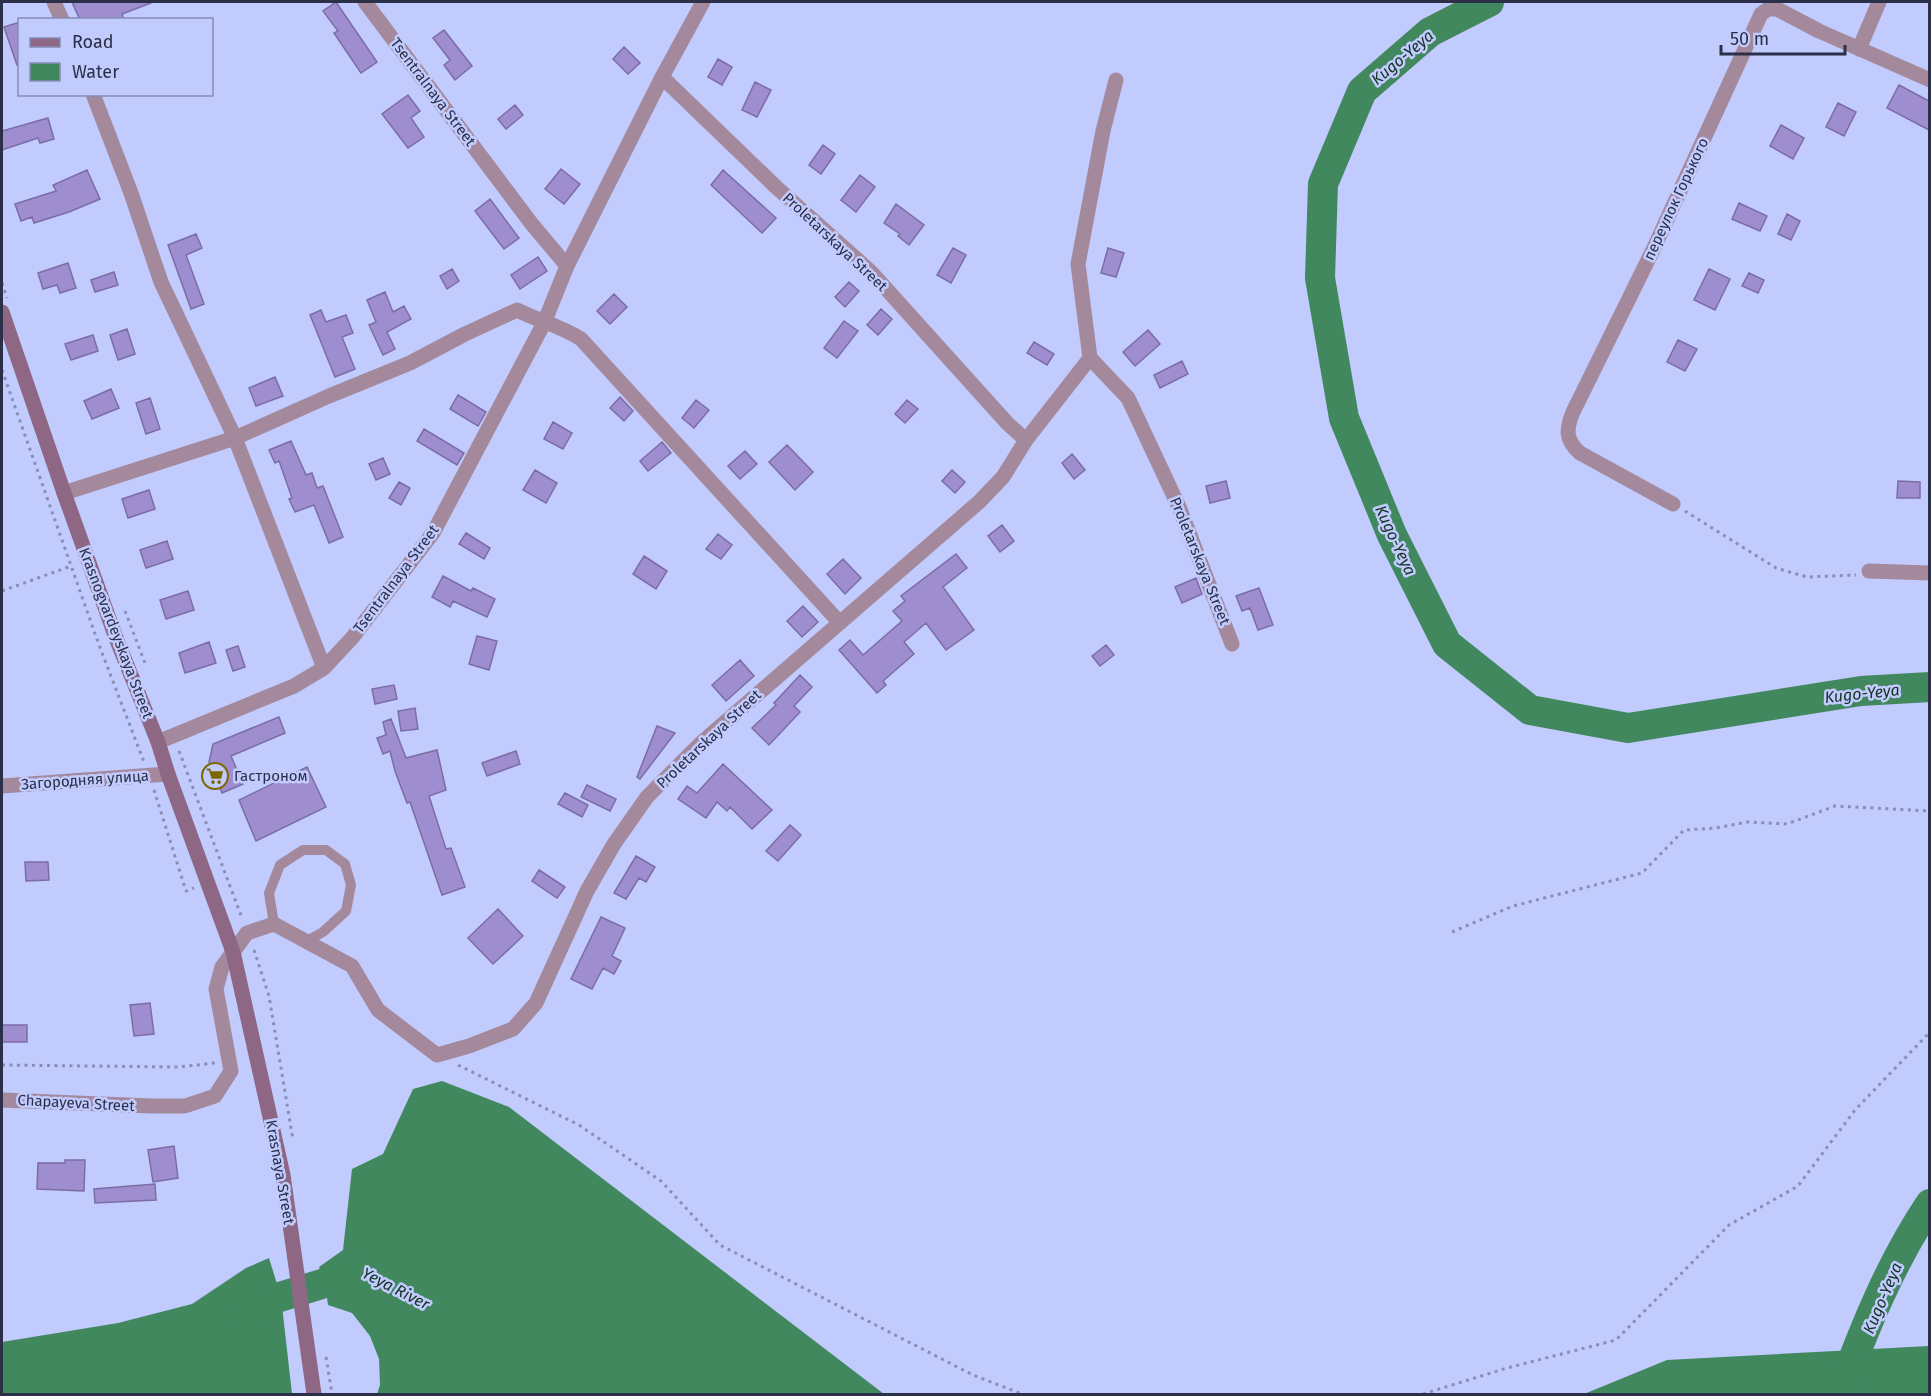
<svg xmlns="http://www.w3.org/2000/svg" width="1931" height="1396" font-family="'Fira Sans',sans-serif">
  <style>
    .water { fill: #42885f }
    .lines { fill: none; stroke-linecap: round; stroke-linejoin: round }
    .river { stroke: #42885f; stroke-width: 30 }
    .building { fill: #9f8ecf; stroke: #7c6ca5; stroke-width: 1.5 }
    .path { stroke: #878fb7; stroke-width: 3; stroke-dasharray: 3 4.5; stroke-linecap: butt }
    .lane { stroke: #a4899d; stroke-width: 10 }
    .street { stroke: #a4899d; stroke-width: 15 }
    .secondary { stroke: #8e6784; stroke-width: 15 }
    .labels { text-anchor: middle; stroke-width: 5; stroke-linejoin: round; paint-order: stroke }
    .street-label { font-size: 15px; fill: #2b2f48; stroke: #c1cbfd }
    .poi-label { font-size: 15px; fill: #2b2f48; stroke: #c1cbfd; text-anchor: start }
    .water-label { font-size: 16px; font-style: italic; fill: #133220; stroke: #c1cbfd }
  </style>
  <rect width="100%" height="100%" fill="#c1cbfd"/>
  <path class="water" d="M442,1081L509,1107L884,1394H377L380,1385L379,1359L370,1336L352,1313L328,1305L325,1283L319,1267L343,1250L352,1169L383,1154L413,1089Z
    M269,1258L281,1297L292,1394H2V1342L118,1323L192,1304L246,1268Z
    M1929,1346V1394H1584L1667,1360Z"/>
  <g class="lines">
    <path class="river" d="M1489,2L1430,32L1362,91L1323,184L1320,278L1344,418L1392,535L1447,644L1530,710L1628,728L1861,691L1930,687
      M246,1313L251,1306L325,1283L356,1268L361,1271
      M1840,1394C1864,1329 1891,1262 1930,1204"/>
  </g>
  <path class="building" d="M72,2H151V3L122,14L124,20H80Z
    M336,2L377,62L361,73L334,33L338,31L323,11Z
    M20,22V64L17,65L4,27Z
    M444,30L472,66L455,80L444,65L450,60L433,38Z
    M624,47L640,63L628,74L613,59Z
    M718,59L732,67L722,85L708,77Z
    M755,82L771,90L757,117L742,110Z
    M1899,85L1929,101V130L1887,108Z
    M408,95L420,111L411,118L424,137L408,148L382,114Z
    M1838,103L1856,112L1844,136L1826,127Z
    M515,105L523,115L506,129L498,119Z
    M48,118L54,139L40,143L38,138L2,150V131Z
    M1781,125L1804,138L1793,159L1770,146Z
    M823,145L835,154L821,174L809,165Z
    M561,169L580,184L564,204L545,189Z
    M87,170L100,199L69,212L34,223L32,217L21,221L15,204L56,191L53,185Z
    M723,170L776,218L762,233L711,185Z
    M860,175L875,187L856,212L841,200Z
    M490,199L519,238L504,249L475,211Z
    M1739,203L1767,216L1760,231L1732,219Z
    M896,204L924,225L909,245L898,236L900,234L884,223Z
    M1787,214L1800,221L1791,240L1778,234Z
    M196,234L202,248L186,255L204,304L191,309L168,245Z
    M953,248L966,255L951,283L937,275Z
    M1108,248L1124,253L1116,277L1101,273Z
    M538,257L547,271L520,289L511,275Z
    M68,263L76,288L60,293L57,285L43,289L38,273Z
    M452,269L459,281L447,289L440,276Z
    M1709,269L1730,279L1715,310L1694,300Z
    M114,272L118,285L95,292L91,280Z
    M1749,273L1764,280L1758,293L1742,286Z
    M849,282L859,291L845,307L835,297Z
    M385,292L393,312L404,306L411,319L387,332L395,349L383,355L369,325L376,322L367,300Z
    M614,294L627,307L610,324L597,311Z
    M881,309L892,319L878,335L867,325Z
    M321,310L326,322L346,315L353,333L342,337L355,369L335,377L310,315Z
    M844,321L858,331L837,358L824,348Z
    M127,329L135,354L118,360L110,335Z
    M1148,330L1160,344L1135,366L1123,352Z
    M93,335L98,351L71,360L65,344Z
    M1678,340L1697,349L1685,371L1667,362Z
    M1034,342L1054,354L1047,365L1027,353Z
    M1182,361L1188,374L1160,388L1154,375Z
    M275,377L283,396L256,406L249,388Z
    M111,389L119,408L92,419L84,401Z
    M458,395L486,412L478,426L450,409Z
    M620,397L633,411L624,421L610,408Z
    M150,398L160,429L146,434L136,403Z
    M696,400L709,410L694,428L682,418Z
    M907,400L918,409L905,423L895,414Z
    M553,422L572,433L563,449L544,439Z
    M424,429L464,453L457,465L417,441Z
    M291,441L306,475L312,473L317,488L323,486L343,537L329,543L314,505L295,512L289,499L292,498L279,461L275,463L269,450Z
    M662,442L671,453L648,471L640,461Z
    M787,445L813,472L795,490L769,462Z
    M745,451L757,464L740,479L728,466Z
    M1072,454L1085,470L1074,479L1062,463Z
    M383,458L390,474L376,480L369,464Z
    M535,470L557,483L546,503L523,490Z
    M952,470L965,482L955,493L942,481Z
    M1226,481L1230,498L1210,503L1206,486Z
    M1898,481L1920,482V498H1897Z
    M399,482L410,488L401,505L389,498Z
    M149,490L155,509L128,518L122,499Z
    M1002,525L1014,541L1000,552L988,536Z
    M466,533L490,548L484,559L459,544Z
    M718,534L732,545L721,559L706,549Z
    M167,541L173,559L146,568L140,550Z
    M956,554L967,568L943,587L974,630L946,650L926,623L904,642L914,654L883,681L886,685L877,693L839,650L850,640L863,655L902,621L893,611L905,601L901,596Z
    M644,556L667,571L656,589L633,574Z
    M843,559L861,578L845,594L827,574Z
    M443,576L471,591L473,588L495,599L487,617L453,601L450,607L432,597Z
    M1196,578L1202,594L1182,603L1175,587Z
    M1259,588L1273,625L1258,630L1250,608L1242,611L1236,596Z
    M188,591L194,610L166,619L160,600Z
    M803,606L818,622L802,637L787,621Z
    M477,636L497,641L489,670L469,664Z
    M209,642L216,663L185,673L179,653Z
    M1106,645L1114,655L1100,666L1092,656Z
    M238,646L245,667L233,671L226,650Z
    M740,660L754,676L726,701L712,685Z
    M800,675L812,687L794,706L800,712L769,745L752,728L776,705L774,703Z
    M394,685L397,699L375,704L372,689Z
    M415,708L418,729L401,731L398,711Z
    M279,717L285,733L231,756L243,784L222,793L209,762L213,744Z
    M391,719L406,758L437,750L446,790L429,796L446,849L451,848L465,887L442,895L410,802L407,803L395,771L390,751L383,754L377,738L386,735L383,722Z
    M657,726L675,733L640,779L637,777Z
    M516,751L520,764L487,776L482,763Z
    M723,764L772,810L752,829L730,807L727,811L717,802L706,818L678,799L687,786L697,793Z
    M307,767L326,807L256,841L239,800Z
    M587,785L616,799L610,811L581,797Z
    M565,793L588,805L582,817L558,804Z
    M790,825L801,835L778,861L766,851Z
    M636,856L655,867L646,882L639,878L626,899L614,893Z
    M25,862H48L49,880L26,881Z
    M539,870L565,887L557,898L532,881Z
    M498,909L523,936L493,964L468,938Z
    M601,917L625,928L612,956L621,961L614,974L603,968L592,989L571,979Z
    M150,1003L154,1034L134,1036L130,1005Z
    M2,1025H27V1042H2Z
    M174,1146L178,1178L153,1182L148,1150Z
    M65,1160H85L84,1191L37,1189L38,1163H65Z
    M155,1184L156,1200L95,1203L94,1189Z"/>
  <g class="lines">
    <path class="path" d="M2,283L7,298
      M2,370L99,645L144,762
      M1685,511L1776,568L1807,577L1856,575
      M2,591L71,566
      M125,611L145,663
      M179,751L242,918
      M154,790L186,891L194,888
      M1452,932L1513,906L1642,873L1684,830L1716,828L1747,822L1787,824L1835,806L1930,811
      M254,950L269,996L293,1140
      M2,1065L178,1067L215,1063
      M458,1065L579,1125L661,1181L720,1245L973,1375L1022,1394
      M326,1357L332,1394
      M1423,1394L1507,1368L1616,1340L1729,1225L1798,1186L1855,1110L1930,1032"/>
    <path class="lane" d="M274,924L269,893L280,865L303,850H326L345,864L351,885L346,911L323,932L305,942"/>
    <path class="street" d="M54,2L62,20
      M365,2L531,223L567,266
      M1859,49L1879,2
      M662,77L776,187L871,272L1008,424L1026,440
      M1116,80L1103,131L1078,264L1090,358L1128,398L1179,507L1232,644
      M93,94L131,193L161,282L235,438L324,668
      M64,493L235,438L329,396L410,363L465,334L517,310C539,321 561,326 581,339L840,623
      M1673,504L1580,453C1565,440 1566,429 1573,412L1652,252L1761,14L1768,9H1777L1819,31L1930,80
      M1869,571L1930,573
      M158,742L294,686L324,668L352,638L433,533L544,323L567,266L662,77L703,2
      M2,786L168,774
      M2,1100L151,1106H185L215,1096L231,1071L216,989L222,967L247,933L274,924L352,966L378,1010L437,1055L469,1046L513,1029L536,1003L587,891L614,844L647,797L700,744L979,502L1003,477L1026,440L1090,358"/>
    <path class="secondary" d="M2,312L64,493L116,638L158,742L168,774L233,952L283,1175L314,1394"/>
  </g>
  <defs>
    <symbol id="supermarket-ring" viewBox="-11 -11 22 22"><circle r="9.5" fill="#c1cbfd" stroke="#7c6800" stroke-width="1.5"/><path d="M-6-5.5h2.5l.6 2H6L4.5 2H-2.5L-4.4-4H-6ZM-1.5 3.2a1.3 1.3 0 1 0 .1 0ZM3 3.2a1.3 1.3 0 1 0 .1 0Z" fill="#7c6800"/></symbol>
  </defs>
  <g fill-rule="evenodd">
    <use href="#supermarket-ring" x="200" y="761" width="30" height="30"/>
  </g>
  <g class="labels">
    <g class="street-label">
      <text transform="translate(433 92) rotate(53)" y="5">Tsentralnaya Street</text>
      <text transform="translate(1676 199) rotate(-65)" y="5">переулок Горького</text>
      <text transform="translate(835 242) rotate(43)" y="5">Proletarskaya Street</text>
      <text transform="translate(1200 561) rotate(68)" y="5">Proletarskaya Street</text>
      <text transform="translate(396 579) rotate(-53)" y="5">Tsentralnaya Street</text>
      <text transform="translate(116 633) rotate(69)" y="5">Krasnogvardeyskaya Street</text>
      <text transform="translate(709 739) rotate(-43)" y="5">Proletarskaya Street</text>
      <text transform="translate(85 780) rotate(-4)" y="5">Загородняя улица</text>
      <text transform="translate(76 1103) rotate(3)" y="5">Chapayeva Street</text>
      <text transform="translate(280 1172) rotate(80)" y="5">Krasnaya Street</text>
    </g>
    <g class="poi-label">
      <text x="234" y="781">Гастроном</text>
    </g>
    <g class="water-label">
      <text transform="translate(1402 57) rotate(-40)" y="6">Kugo-Yeya</text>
      <text transform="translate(1396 540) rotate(65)" y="6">Kugo-Yeya</text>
      <text transform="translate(1862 693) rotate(-6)" y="6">Kugo-Yeya</text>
      <text transform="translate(396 1288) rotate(27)" y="6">Yeya River</text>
      <text transform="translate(1882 1298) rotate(-67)" y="6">Kugo-Yeya</text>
    </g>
  </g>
  <rect width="1931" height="1396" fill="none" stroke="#2b2f48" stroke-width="6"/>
  <rect x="18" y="18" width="195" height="78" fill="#c1cbfd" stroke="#858db5" stroke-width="1.5"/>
  <rect x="30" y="38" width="30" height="9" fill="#8e6784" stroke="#858db5" stroke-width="1.5"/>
  <text x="72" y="48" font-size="18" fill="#2b2f48">Road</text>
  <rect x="30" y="63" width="30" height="18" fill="#42885f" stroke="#858db5" stroke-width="1.5"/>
  <text x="72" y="78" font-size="18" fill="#2b2f48">Water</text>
  <path d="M1721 45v9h124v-9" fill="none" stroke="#2b2f48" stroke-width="3"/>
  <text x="1730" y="45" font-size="18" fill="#2b2f48" stroke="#c1cbfd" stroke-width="4.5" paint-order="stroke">50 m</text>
</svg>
